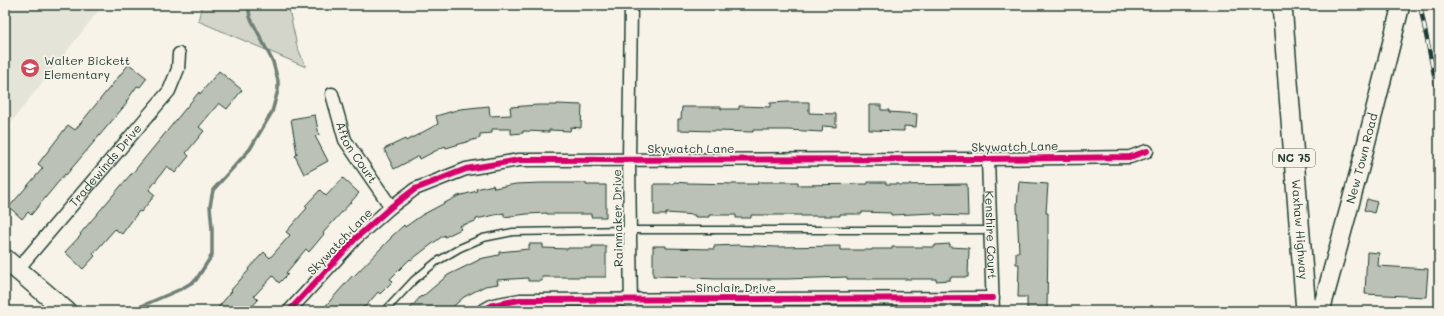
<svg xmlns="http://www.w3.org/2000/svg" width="1444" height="316" font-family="Mali,sans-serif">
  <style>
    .built { fill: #e5e4d9 }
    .green { fill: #d3d5ca; stroke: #79897f }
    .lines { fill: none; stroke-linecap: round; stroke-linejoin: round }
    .stream { stroke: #6f8077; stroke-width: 3.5 }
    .building { fill: #bbc1b6; stroke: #1f3d34 }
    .lane-casing { stroke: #1f3d34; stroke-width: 9 }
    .street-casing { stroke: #1f3d34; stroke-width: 15 }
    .secondary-casing { stroke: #1f3d34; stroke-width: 20 }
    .primary-casing { stroke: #1f3d34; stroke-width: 22 }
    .lane { stroke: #f7f3e8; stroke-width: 6 }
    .street { stroke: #f7f3e8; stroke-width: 12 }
    .secondary { stroke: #f7f3e8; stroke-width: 17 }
    .primary { stroke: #f7f3e8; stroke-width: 19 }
    .rail-casing { stroke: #1f3d34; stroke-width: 4.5 }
    .rail { stroke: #f7f3e8; stroke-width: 3; stroke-dasharray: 9; stroke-linecap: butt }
    .cycleway-casing { stroke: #f7f3e8; stroke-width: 8 }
    .cycleway { stroke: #d6006c; stroke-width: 6 }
    .labels { text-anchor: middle; stroke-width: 3.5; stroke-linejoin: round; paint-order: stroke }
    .shield { fill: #f7f3e8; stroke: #60746a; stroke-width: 1 }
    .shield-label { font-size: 11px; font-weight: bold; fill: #1f3d34 }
    .poi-label { font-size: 12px; fill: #1f3d34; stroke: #f7f3e8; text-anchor: start }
    .street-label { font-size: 12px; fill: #1f3d34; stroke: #f7f3e8 }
  </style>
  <rect width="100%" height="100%" fill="#f7f3e8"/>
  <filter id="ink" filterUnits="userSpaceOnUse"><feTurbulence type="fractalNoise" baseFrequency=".025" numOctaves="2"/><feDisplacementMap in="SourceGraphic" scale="8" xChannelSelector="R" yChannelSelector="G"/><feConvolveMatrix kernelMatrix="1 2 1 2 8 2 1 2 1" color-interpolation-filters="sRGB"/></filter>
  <g filter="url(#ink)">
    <path class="built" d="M5,5H103L5,130Z"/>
    <path class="green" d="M202,5H288L297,46L306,67L198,21Z"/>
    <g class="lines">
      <path class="stream" d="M130,311L181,289L196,280L212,255V229L210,206L213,190L250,149L272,112L278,90V81L273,62L250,17L248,5"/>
    </g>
    <path class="building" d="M129,64L147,78L140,87L137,86L126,102L127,103L66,175L65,174L31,215L28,212L22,219L9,207L43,168L38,164L68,125L75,130Z
      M219,71L242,90L227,109L219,103L199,127L204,131L186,153L189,156L175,173L167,166L149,190L155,195L141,212L139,211L122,234L115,229L93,254L95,256L83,269L65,252L81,235L80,234L131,174V175L199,92L200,94Z
      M788,102H809V113L836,114V127L823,126L822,132L788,130H753V132L678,130V119H681L682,107H721V109H739V106L770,107V103Z
      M557,104L582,105L581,128L571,127L570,131L549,130V132L523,131V133L511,134V129H492V133L480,134V138L446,148L445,146L420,159L419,156L394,169L384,149L405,139L406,141L438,124L436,116L460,109L489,106L490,116L511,115L510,107L538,105H557Z
      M869,105H881V110H889V112L917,114L916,127L904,126V131L869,130Z
      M315,115L319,135L315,136L328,161L304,174L295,156L297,154L291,119Z
      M343,178L359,193L323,233L324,234L309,252L306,249L286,273L288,274L279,283L273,276L254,296L258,300L248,311H215L232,291L231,290L249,270L248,269L264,252L270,258L290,235L286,232L307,208L305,206L320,190L326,196Z
      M674,182L687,183L737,184H758V182H798V185L868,184V182H886V184H899V185L967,184L968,216L935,215V213L891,215V213L862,212V214H840V216H801V215H751V218H736V215H709V217H695V215L666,213V215H654V184H674Z
      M1019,182L1048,184L1046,213H1048V236L1047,311H1027V297H1018L1019,264H1016V252H1019L1017,206Z
      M542,183H586V185H606V217H591V214H547V213L527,214L504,217V213L476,219V221L459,226L461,229L445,237L444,235L411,260L410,259L390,279L393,281L380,294L378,292L365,307L364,306L359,311H321L353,275L354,276L391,238V237L404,225L405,227L422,215L458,196L477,191L476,189L493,185L494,188L516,184Z
      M1367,199L1377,202L1374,213L1364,210Z
      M529,244H543V248L568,249V248H592V246H606V277H542V281H528V278L497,280L498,284L485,286L464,297L448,311H408L421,296L422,297L448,275L479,260V259L499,255V252L529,249Z
      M950,244V247L969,248L968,277H950V280L936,281V279H847V277L787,279H715L693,278V277L653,276V246H666V248L714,249V246L738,245L776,247L840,246V250H872V249H892V247H935V245Z
      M1367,252L1379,253L1378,266L1428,269L1426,297L1365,294Z"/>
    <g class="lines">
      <defs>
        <path id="lane" d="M385,311L414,280L436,262L460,248L483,238L513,232L630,230H990"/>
        <g id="street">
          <path id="s1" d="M332,94L345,140L391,207"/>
          <path id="s2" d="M988,159L993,311"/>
          <path id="s3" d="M17,270L169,91L178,69L179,54"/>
          <path d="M289,311L356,238L391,207L415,189L466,169L519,160L988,159L1130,157L1147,151"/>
          <path d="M482,311L493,305L520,300L993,298"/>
          <path d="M631,311L629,160L631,5"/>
        </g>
        <g id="secondary">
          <path id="s4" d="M1321,311L1360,168L1401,5"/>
        </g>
        <g id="primary">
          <path id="s5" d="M1282,5L1306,311"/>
          <path d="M5,259L66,311"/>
        </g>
      </defs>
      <use href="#lane" class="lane-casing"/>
      <use href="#street" class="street-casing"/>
      <use href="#secondary" class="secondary-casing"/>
      <use href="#primary" class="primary-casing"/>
      <use href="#lane" class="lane"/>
      <use href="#street" class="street"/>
      <use href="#secondary" class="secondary"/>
      <use href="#primary" class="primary"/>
      <defs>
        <path id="rail" d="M1420,5L1439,99"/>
      </defs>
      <use href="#rail" class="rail-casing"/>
      <use href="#rail" class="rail"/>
      <defs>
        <path id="cycleway" d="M289,311L356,238L391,207L415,189L466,169L519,160L988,159L1130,157L1147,151
          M482,311L493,305L520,300L993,298"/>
      </defs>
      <use href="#cycleway" class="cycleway-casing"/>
      <use href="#cycleway" class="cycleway"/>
    </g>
  </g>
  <defs>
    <symbol id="school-disc" viewBox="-11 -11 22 22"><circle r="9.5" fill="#d1495b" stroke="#f7f3e8"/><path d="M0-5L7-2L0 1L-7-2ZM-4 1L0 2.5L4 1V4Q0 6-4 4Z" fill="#fff"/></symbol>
  </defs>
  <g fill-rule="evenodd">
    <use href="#school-disc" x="19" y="57" width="22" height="22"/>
  </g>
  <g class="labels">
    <rect class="shield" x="1273" y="149" width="42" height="18" rx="3"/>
    <g class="shield-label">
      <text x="1294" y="162">NC 75</text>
    </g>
    <g class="poi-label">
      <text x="44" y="65">Walter Bickett<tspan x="44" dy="14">Elementary</tspan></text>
    </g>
    <g class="street-label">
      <text transform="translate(1015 147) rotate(-1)" y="4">Skywatch Lane</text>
      <text x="691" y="153">Skywatch Lane</text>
      <text dy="4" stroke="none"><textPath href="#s1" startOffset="64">Afton Court</textPath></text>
      <text dy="4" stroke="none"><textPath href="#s4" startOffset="158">New Town Road</textPath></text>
      <text dy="4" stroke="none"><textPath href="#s3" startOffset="137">Tradewinds Drive</textPath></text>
      <text transform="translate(618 218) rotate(-91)" y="4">Rainmaker Drive</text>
      <text dy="4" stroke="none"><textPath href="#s5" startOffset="225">Waxhaw Highway</textPath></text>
      <text dy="4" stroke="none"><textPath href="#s2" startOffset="76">Kenshire Court</textPath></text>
      <text transform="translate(340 242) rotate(-46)" y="4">Skywatch Lane</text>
      <text x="736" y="292">Sinclair Drive</text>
    </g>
  </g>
  <rect width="1444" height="316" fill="none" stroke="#f7f3e8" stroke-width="20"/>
  <rect x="10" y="10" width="1424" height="296" fill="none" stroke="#1f3d34" stroke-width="1.5" filter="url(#ink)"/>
</svg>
